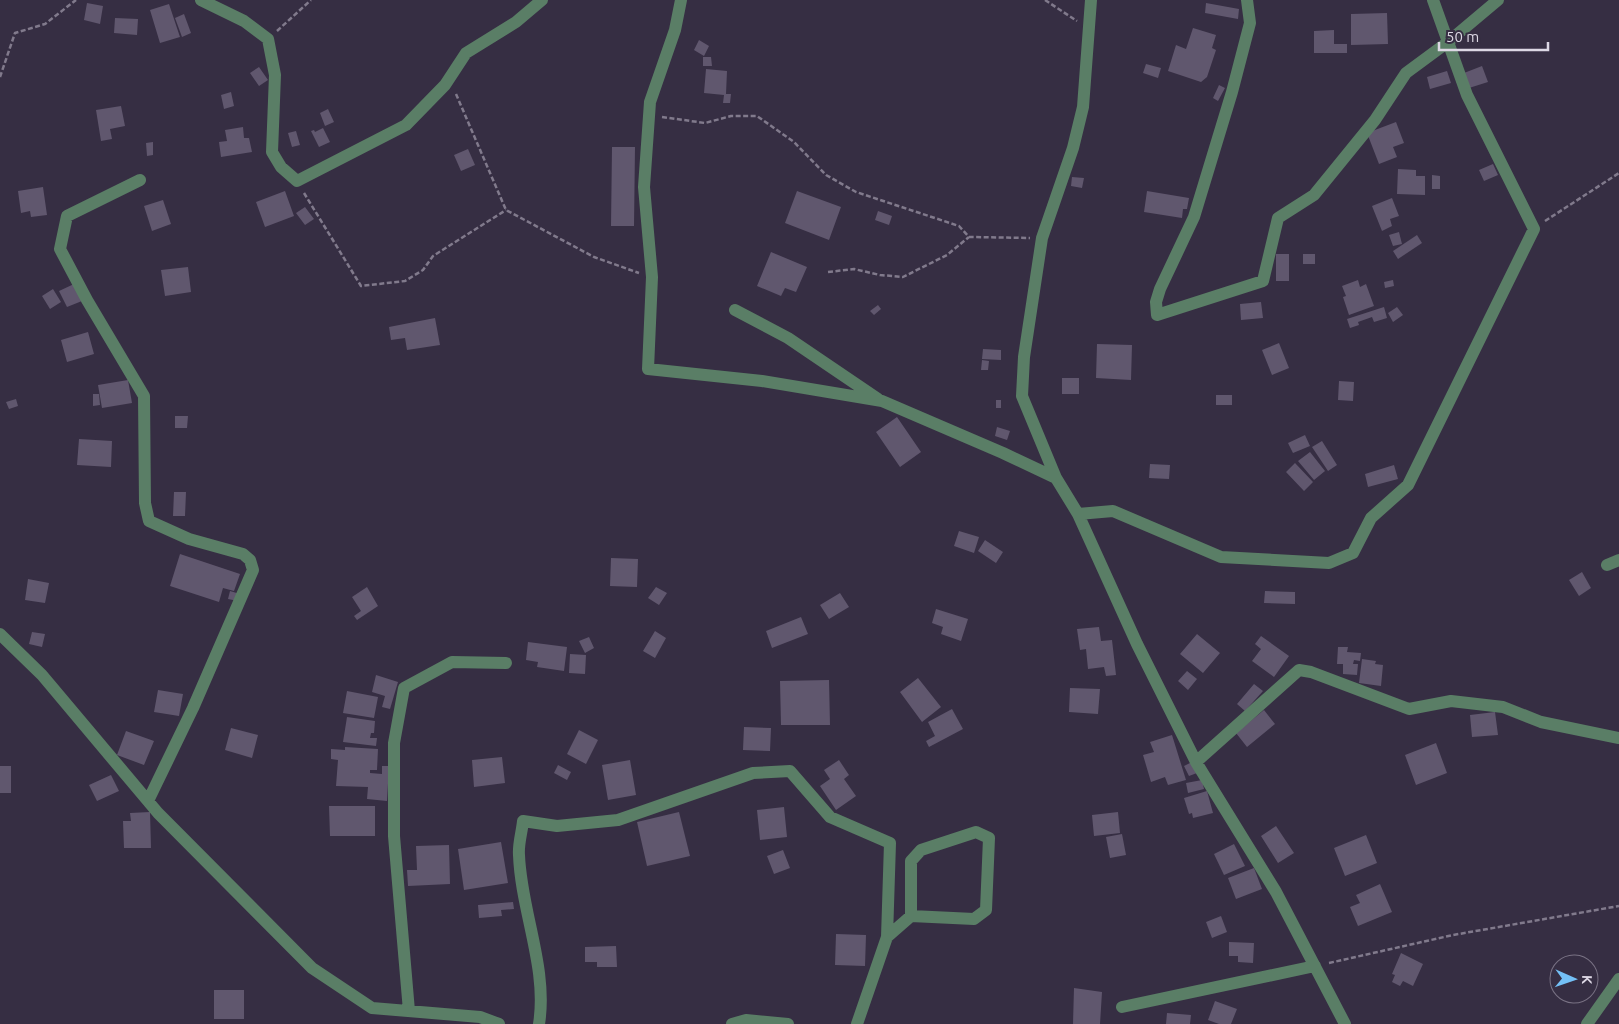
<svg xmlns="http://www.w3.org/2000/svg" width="1619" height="1024" font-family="Ubuntu,sans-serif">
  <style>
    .building { fill: #60576e }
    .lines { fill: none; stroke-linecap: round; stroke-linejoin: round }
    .path { stroke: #817a8c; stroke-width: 2.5; stroke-dasharray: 5 2.5; stroke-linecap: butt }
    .minor { stroke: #5a7e66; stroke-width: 12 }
  </style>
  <rect width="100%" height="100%" fill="#362e43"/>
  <path class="building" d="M87,3L103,6L100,24L84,20Z
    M1206,3L1239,9L1238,19L1205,13Z
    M169,4L180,37L160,43L150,10Z
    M1387,13L1388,44L1351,45V14Z
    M184,14L191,33L182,37L175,18Z
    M115,18L138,19L137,35L114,33Z
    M1193,28L1216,35L1212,48L1216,50L1207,77L1201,82L1168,71L1176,45L1186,49Z
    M1334,30V44H1347V53H1314V31Z
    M699,40L709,46L704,56L694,50Z
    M703,57H711L712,66H703Z
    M1146,64L1161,68L1158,78L1143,73Z
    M1482,66L1488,82L1469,88L1464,73Z
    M259,67L268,80L259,86L250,73Z
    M706,69L727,71L726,94H731L730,103H723L724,95L704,93Z
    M1447,71L1451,83L1430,89L1427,77Z
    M1219,85L1225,88L1218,101L1213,98Z
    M231,92L234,106L224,109L221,95Z
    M121,106L125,126L110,129L112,139L101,141L96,110Z
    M328,109L334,122L325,126L320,113Z
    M1396,122L1404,143L1393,147L1397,157L1379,164L1367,133Z
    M243,127L244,138H249L252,152L221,157L219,142L227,141L225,130Z
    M323,128L330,142L319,147L311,131L314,130L315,132Z
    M296,131L300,145L292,147L288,133Z
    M153,142V155L147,156L146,143Z
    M612,147H635L634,226H611Z
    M468,149L475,165L461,171L454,155Z
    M1493,164L1498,175L1484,181L1479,170Z
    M1398,169L1416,170V176H1425V195L1397,194Z
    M1432,175L1440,176V189H1432Z
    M1072,177L1084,178L1082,188L1071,186Z
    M43,187L47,215L31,217L30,211L21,213L18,191Z
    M285,191L294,216L265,227L256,202Z
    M797,191L841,207L829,240L785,223Z
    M1147,191L1189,198L1187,209H1183L1182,218L1144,212Z
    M1392,198L1399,216L1390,219L1392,226L1382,231L1372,206Z
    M163,200L171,224L152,231L144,206Z
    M305,207L314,219L305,225L296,213Z
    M878,211L892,216L889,225L875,220Z
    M1399,232L1402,244L1393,246L1389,235Z
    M1417,235L1422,243L1398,259L1393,251Z
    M771,252L807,267L796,292L785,288L781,296L757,286Z
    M1276,254H1289V281H1276Z
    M1303,254H1315V264H1303Z
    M188,267L191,292L165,296L161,270Z
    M1358,280L1360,287L1366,284L1374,306L1349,315L1343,297L1346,296L1342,286Z
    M1393,280L1394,286L1385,288L1384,282Z
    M74,284L82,301L67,307L59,291Z
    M53,289L61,302L50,309L42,296Z
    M1261,302L1263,318L1241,320L1240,304Z
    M878,305L881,309L874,315L870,311Z
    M1384,307L1387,318L1374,322L1372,317L1358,322L1359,325L1350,328L1347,319Z
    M1397,307L1403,315L1393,322L1388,313Z
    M435,318L440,345L407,350L405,338L391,340L389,327Z
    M88,332L94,354L67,362L61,340Z
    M1279,343L1289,368L1272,375L1262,350Z
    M1097,344L1132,345L1131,380L1096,378Z
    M983,349L1001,350V360L982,359Z
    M982,360L989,361L988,370H981Z
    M1062,378H1079V394H1062Z
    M128,380L132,403L102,408L98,385Z
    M1339,381L1354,382L1353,401L1338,400Z
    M93,394H99L100,405L93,406Z
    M1216,395H1232V405H1216Z
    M16,399L18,406L9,409L6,402Z
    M996,400H1001V408H996Z
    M175,416H188L187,428H175Z
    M897,417L921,452L900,467L876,432Z
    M997,427L1010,431L1007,440L995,436Z
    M1305,435L1310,446L1293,453L1288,443Z
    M79,439L112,441L111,467L77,465Z
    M1322,441L1337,465L1328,471L1312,447Z
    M1310,452L1325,471L1314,480L1298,461Z
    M1295,463L1313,482L1304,491L1286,472Z
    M1150,464L1170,465L1169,479L1149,478Z
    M1394,465L1398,479L1368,487L1365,474Z
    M174,492H186L185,516H173Z
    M959,531L979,537L974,553L954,546Z
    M985,540L1003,552L996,563L978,551Z
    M180,554L240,574L234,591L223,588L219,602L170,586Z
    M611,558L638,559L637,587L610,586Z
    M1582,572L1591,588L1579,596L1569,580Z
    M28,579L49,583L45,603L25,600Z
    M367,587L378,606L357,620L354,616L361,611L352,597Z
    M656,587L667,593L659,605L648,598Z
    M230,591L240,594L238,601L228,599Z
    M1265,591L1295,592V604L1264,603Z
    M840,593L849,607L829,619L820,605Z
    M936,609L968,619L961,641L941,634L943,627L932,623Z
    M801,617L808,634L772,648L766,631Z
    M1099,627L1101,641L1112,640L1116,675L1106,676L1104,667L1088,669L1086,649L1080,650L1077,629Z
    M655,631L666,638L655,658L643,651Z
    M32,632L45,634L42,647L29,644Z
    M1197,634L1220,653L1203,673L1180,654Z
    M1261,636L1289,656L1274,677L1252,661L1261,649L1255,644Z
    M589,637L594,648L585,653L579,641Z
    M528,642L567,647L564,671L537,667L538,662L526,660Z
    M1338,647H1348L1347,652L1361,653L1360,661L1354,660L1353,664H1358L1357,675L1343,674V664H1337Z
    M570,654L586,655L585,674L569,673Z
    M1362,659L1376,661L1375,664L1383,665L1381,686L1359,683Z
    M1187,671L1197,679L1188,690L1178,681Z
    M376,675L398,682L390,709L382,707L385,696L372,692Z
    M918,678L941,707L922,722L900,692Z
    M829,680L830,725H781L780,681Z
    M1254,684L1263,691L1245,711L1237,704Z
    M1070,688L1100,689L1098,714L1069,712Z
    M158,690L183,694L179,716L154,712Z
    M347,691L378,697L374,718L343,713Z
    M952,709L963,729L929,747L926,741L935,736L928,722Z
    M1264,710L1275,724L1247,747L1236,733Z
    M1495,712L1498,735L1472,737L1470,715Z
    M347,717L375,721L374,733H371L370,738H377L376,746L343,742Z
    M744,727L771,728L770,751L743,750Z
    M231,728L258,735L252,758L225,750Z
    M579,730L598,740L586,764L567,754Z
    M126,731L154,741L144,765L117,755Z
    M1172,735L1186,780L1168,785L1165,777L1151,782L1143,755L1154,752L1150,742Z
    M1436,743L1447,773L1416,785L1405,755Z
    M345,747L378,749L377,770H370V773L382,774V766H389L387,801L367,799L368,787L336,786L338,760L331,759V749L345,750Z
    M502,757L505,783L474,787L472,760Z
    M630,760L636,795L608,800L602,765Z
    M839,760L849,775L844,779L856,796L836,810L820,786L830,779L824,770Z
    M1192,762L1197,773L1189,776L1184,766Z
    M558,765L571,772L567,780L554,773Z
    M0,766H11V793H0Z
    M111,775L119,791L97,801L89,785Z
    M1202,780L1204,789L1188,793L1186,783Z
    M1207,791L1213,813L1193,818L1192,813L1189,814L1184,798Z
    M329,806H375V836H330Z
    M784,807L787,837L760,840L757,810Z
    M150,812L151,848H124L123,821H131L130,813Z
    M679,812L690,856L647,866L637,822Z
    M1118,812L1120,833L1094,836L1092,815Z
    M1276,826L1294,853L1278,863L1261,836Z
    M1122,834L1126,855L1110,858L1106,837Z
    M1366,835L1377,863L1345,876L1334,848Z
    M501,842L508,883L464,890L458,849Z
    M1234,844L1245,866L1224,875L1214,854Z
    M449,845L450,884L408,886L407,870H417L416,846Z
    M783,850L790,868L774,874L767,856Z
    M1254,868L1262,889L1236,899L1228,878Z
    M1380,884L1392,912L1358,926L1350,907L1360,903L1356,895Z
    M513,902L514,909L501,910L502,916L479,918L478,905Z
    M1221,916L1227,932L1212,938L1206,922Z
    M836,934L866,935L865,966L835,965Z
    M1229,942L1254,943L1253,963L1238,962V956H1229Z
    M616,946L617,967H597V962H585V947Z
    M1401,953L1423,964L1413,986L1403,981L1400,986L1392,982L1395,975L1392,974Z
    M1074,988L1102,992L1100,1024H1073Z
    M214,990H244V1019H214Z
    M1215,1001L1237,1009L1231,1024H1219L1208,1020Z
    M1167,1013L1191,1015L1190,1024H1166Z"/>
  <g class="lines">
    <path class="path" d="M1045,0L1077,21
      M277,31L311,0
      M0,77L15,33L45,24L76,0
      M456,94L506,210L594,257L639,273
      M662,117L705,123L731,116H757L794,142L826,175L856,192L959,226L969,237L1030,238
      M304,193L361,286L405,281L423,270L433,256L506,210
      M1545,221L1619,173
      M828,272L854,269L880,275L903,277L947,255L969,237
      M1329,963L1453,935L1619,906"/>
    <path class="minor" d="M201,0L244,21L268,39L275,75L272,152L281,167L297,181L406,125L445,85L466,53L516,22L542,0
      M681,0L675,30L650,102L644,187L652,277L648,369L762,381L882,401L1003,453L1056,478
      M1091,0L1083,107L1073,148L1042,238L1024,357L1022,396L1056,478L1078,514L1137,644L1196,762L1276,892L1345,1024
      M1247,0L1250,23L1232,92L1194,217L1160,289L1156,302L1157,315L1263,281L1278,218L1314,195L1375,120L1406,73L1448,42L1498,0
      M140,180L67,216L60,249L87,300L144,396L145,503L149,521L189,539L243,554L250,560L253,570L193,708L148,801
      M735,310L788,338L878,399
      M1078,514L1113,511L1221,557L1329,563L1353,553L1371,518L1408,485L1534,229L1467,95L1433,0
      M1607,565L1619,560
      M0,634L42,675L158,813L312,968L372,1008L480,1017L499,1024
      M1196,762L1299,670L1311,672L1409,709L1451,701L1503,707L1541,722L1619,738
      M887,937L911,916L974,919L986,910L989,838L976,832L921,850L911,861V916
      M1122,1007L1315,966
      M409,1011L394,836V743L404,688L452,662L506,663
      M539,1024C548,968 521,911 519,855C518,844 522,832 523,821L557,826L618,820L753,773L790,771L830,817L890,843L887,937L857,1024
      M732,1024L746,1020L788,1024
      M1587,1024L1619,979"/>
  </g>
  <g transform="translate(1574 979) rotate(92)"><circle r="24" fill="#362e43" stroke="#797284"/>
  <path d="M0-4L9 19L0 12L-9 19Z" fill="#74c0f6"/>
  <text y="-8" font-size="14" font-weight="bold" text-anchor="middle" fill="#ddd8e5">K</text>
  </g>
  <path d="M1439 42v8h109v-8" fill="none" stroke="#ddd8e5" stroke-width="2.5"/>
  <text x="1446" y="42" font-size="15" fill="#ddd8e5" stroke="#362e43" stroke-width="4" paint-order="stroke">50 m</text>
</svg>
